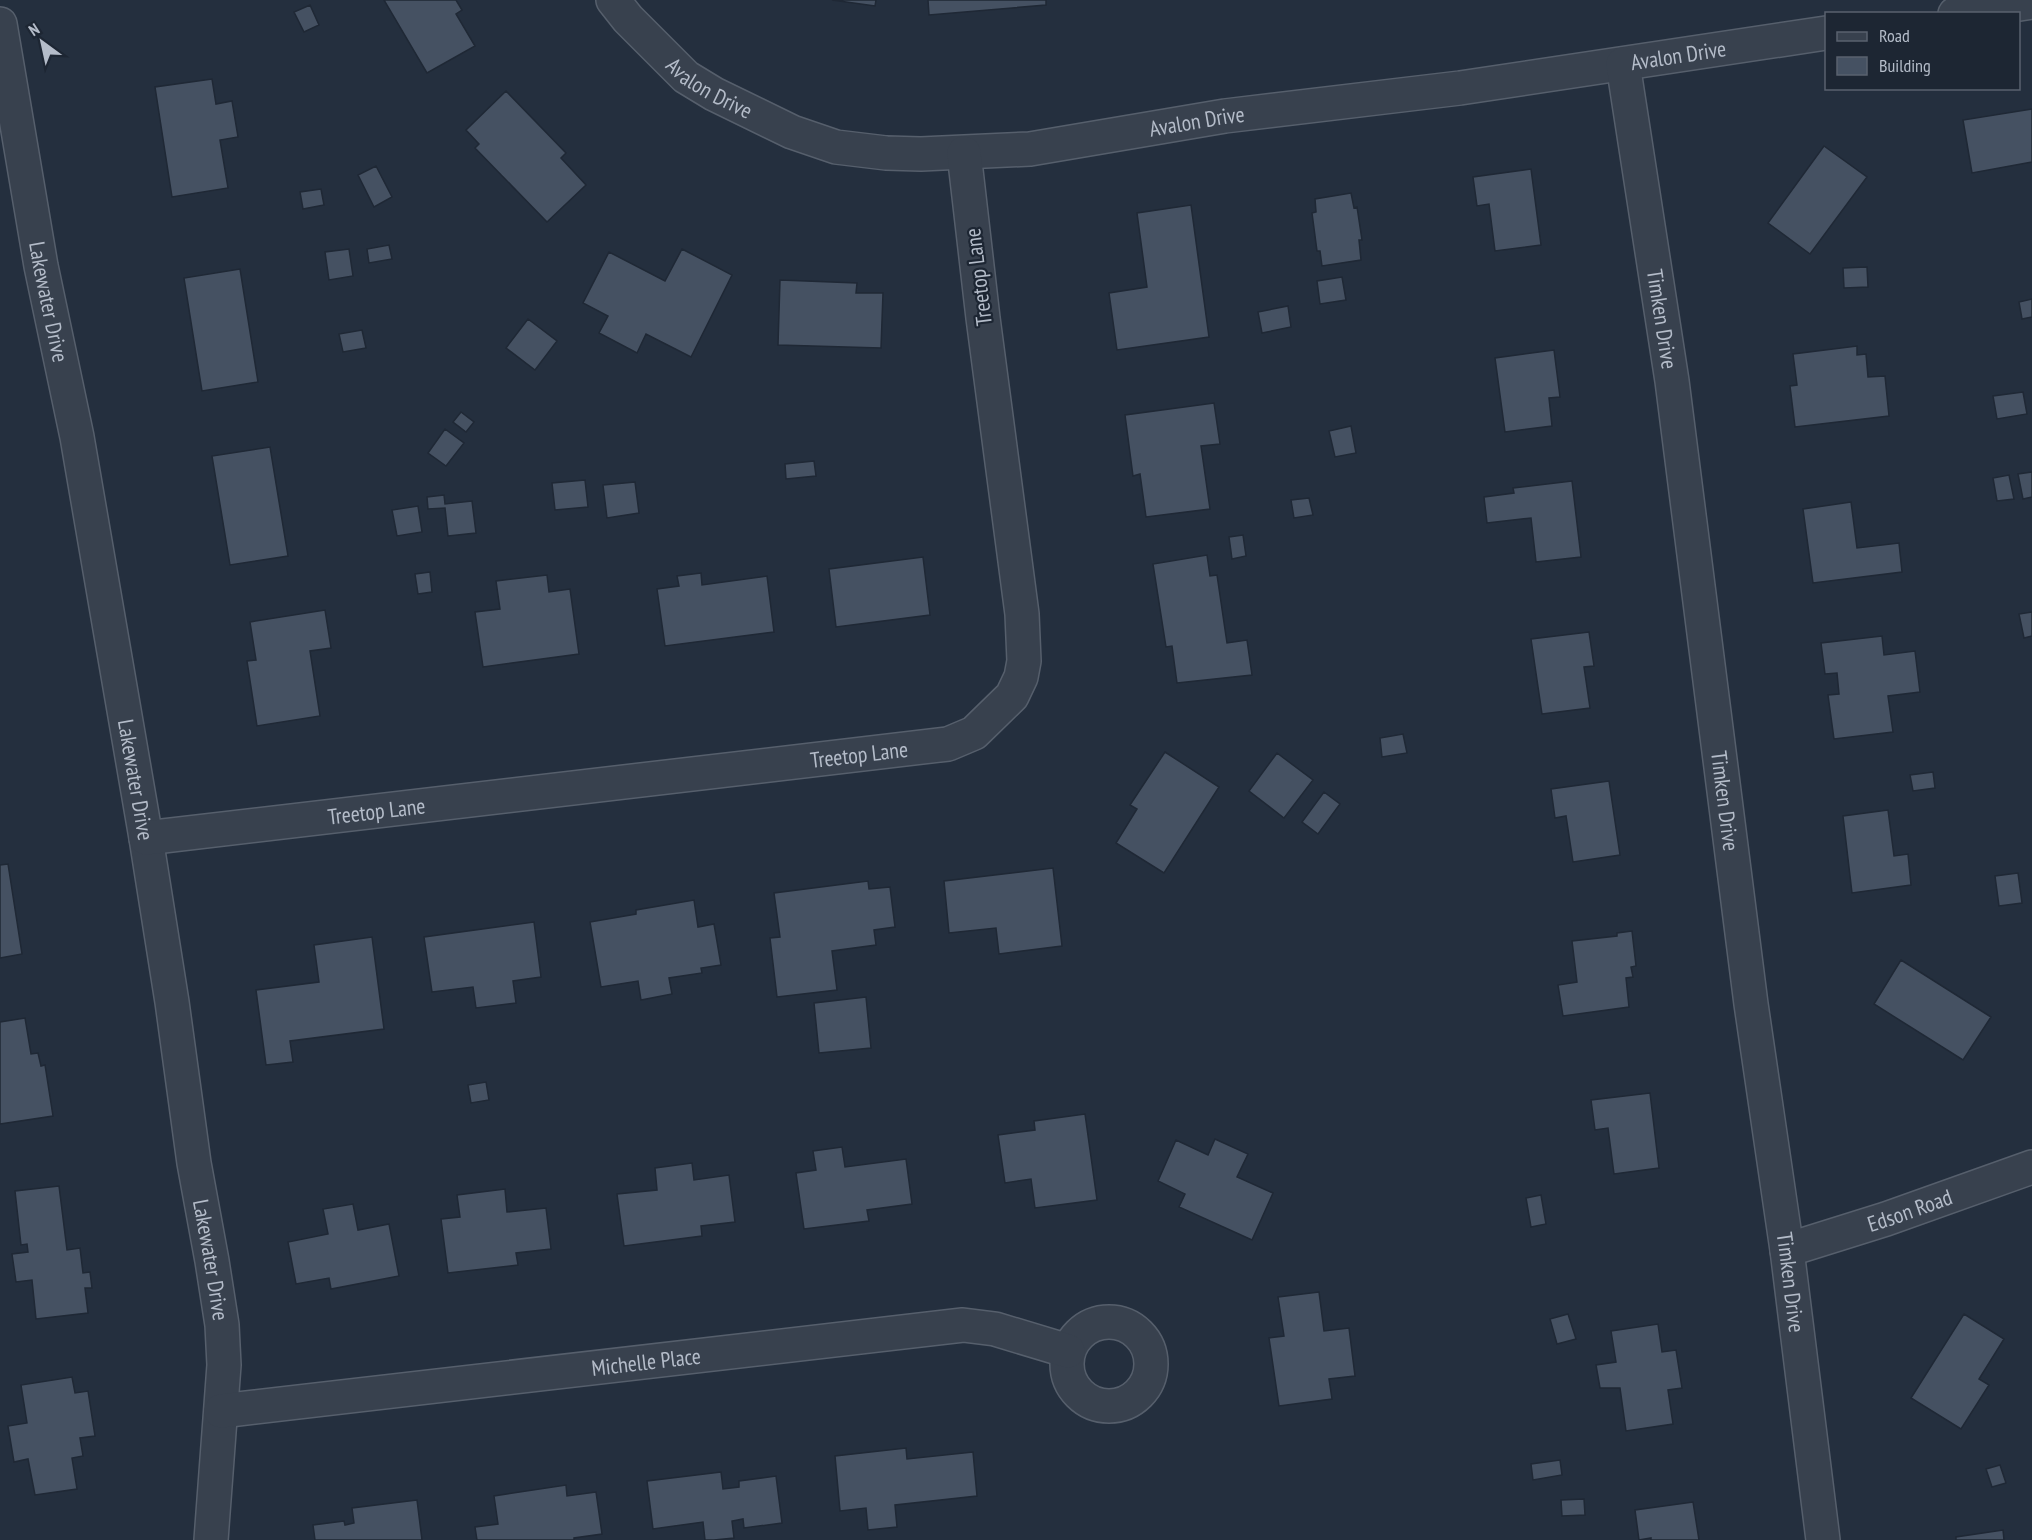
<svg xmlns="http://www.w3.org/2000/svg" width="2032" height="1540" font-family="'PT Sans Narrow',sans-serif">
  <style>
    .building { fill: #455162; stroke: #1f2835; stroke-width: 1.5 }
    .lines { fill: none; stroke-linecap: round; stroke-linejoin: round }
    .minor-casing { stroke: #565f6c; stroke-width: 36 }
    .minor { stroke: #38414e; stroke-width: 33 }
    .labels { text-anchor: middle; stroke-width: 4.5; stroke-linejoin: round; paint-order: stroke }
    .street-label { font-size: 22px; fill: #b4bcc9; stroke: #1d2633 }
  </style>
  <rect width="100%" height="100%" fill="#242f3e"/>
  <path class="building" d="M384,0H456L462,10L456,14L475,46L427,73Z
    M832,0H876L875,6Z
    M928,0H1046V5L929,15Z
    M310,5L319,25L304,32L294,12Z
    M212,79L216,104L232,101L238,137L220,140L228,188L172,197L155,87Z
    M506,91L566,153L561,158L586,185L547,222L475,148L479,144L466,130Z
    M2032,109V162L1972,173L1963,120Z
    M1824,146L1867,177L1810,254L1768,223Z
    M376,166L392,197L374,207L358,175Z
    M1531,169L1541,245L1495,251L1489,204L1477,206L1473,177Z
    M321,189L324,205L303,209L300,192Z
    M1351,193L1354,208L1357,207L1362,240H1359L1361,260L1322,266L1320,251H1317L1312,213L1316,212L1315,199Z
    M1191,205L1209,337L1117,350L1109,293L1147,287L1137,213Z
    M389,245L392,259L369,263L367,249Z
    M349,249L353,276L329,280L325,252Z
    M682,249L732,275L691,357L646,334L637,353L599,333L608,316L583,303L609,252L665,281Z
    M1867,267L1868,287L1844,288L1843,268Z
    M240,269L258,382L202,391L184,278Z
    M1342,277L1346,300L1320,304L1317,281Z
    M780,280L857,283L856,293H883L881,348L778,345Z
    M2032,299V317L2022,319L2019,302Z
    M1288,306L1291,327L1262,333L1258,312Z
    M528,319L557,341L535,370L506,348Z
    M362,330L366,348L343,352L339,334Z
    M1857,346V355L1866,354L1868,377L1885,376L1889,416L1795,427L1790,386L1797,385L1793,354Z
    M1554,350L1560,397L1549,398L1552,426L1505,432L1495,358Z
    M2023,392L2027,414L1997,419L1993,396Z
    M1214,403L1220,444L1201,446L1210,509L1146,517L1140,474L1133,476L1125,415Z
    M461,412L474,422L466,432L453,422Z
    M1351,426L1356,453L1335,457L1329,431Z
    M445,429L464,443L446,466L428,453Z
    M270,447L288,556L230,565L212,456Z
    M814,461L816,476L786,479L785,464Z
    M2032,472V497L2023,499L2018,474Z
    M2009,475L2014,499L1997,501L1993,478Z
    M585,480L588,507L555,510L552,483Z
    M1572,481L1581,557L1536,562L1531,518L1487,523L1484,497L1514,493L1513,488Z
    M635,482L639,513L607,518L603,485Z
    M444,495L445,504L472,501L476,533L448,536L445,508L428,509L427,497Z
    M1309,498L1313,515L1294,518L1291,500Z
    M1851,502L1857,548L1899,543L1902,572L1813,583L1803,509Z
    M418,506L422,532L397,536L392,510Z
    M1243,535L1246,556L1232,559L1229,537Z
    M1207,555L1210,576L1217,575L1227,643L1247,640L1252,675L1177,683L1172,646L1166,647L1153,564Z
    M923,557L930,615L836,627L829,569Z
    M430,572L432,592L418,594L415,574Z
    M701,573L702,585L767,576L774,632L665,646L657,589L679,586L677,576Z
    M547,575L549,592L570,589L579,654L483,667L475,612L500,609L496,581Z
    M325,610L331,648L310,651L320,716L257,726L247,661L256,660L250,622Z
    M2032,612V636L2024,638L2019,614Z
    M1589,632L1594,666L1584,667L1590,708L1542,714L1531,639Z
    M1882,636L1884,655L1915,651L1920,692L1888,696L1893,732L1834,739L1828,695L1839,694L1837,673L1825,674L1821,643Z
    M1403,734L1407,753L1382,757L1380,738Z
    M1165,752L1219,787L1164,873L1116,843L1137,809L1130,805Z
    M1277,753L1313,780L1284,818L1249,791Z
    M1933,772L1935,788L1913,791L1910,775Z
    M1609,781L1620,855L1573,862L1566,816L1555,818L1551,789Z
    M1324,792L1340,804L1318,834L1302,822Z
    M1888,810L1894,856L1908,854L1911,885L1852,893L1843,816Z
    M8,864L22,954L0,958V865Z
    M1053,868L1062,946L999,954L996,928L949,933L944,881Z
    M2018,873L2022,903L1999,906L1995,876Z
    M868,881L869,889L890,887L895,927L874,930L876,945L832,951L837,990L777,997L770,938L780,937L774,893Z
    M694,900L698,927L714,924L721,965L701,968L702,973L669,978L672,994L641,1000L638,981L601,987L590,922L636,914V910Z
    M534,922L541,977L513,981L516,1003L476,1008L473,987L432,992L424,937Z
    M1632,931L1636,966L1631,967L1633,977L1626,978L1629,1007L1563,1016L1558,985L1577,982L1572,941L1617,936V933Z
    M372,937L384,1029L290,1041L293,1062L266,1065L256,990L319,982L314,945Z
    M1901,960L1991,1017L1963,1060L1874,1004Z
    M866,997L871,1048L819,1053L814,1003Z
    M25,1018L31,1054L38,1053L41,1066L45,1065L53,1116L0,1124V1022Z
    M486,1082L489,1100L471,1103L468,1085Z
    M1650,1093L1659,1168L1614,1174L1608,1128L1595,1130L1591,1100Z
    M1085,1114L1097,1200L1035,1208L1031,1179L1005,1183L998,1135L1035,1130L1034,1121Z
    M1215,1139L1248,1154L1237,1177L1273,1193L1252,1240L1179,1207L1185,1194L1158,1181L1176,1140L1208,1155Z
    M842,1147L845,1167L906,1159L912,1204L867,1210L869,1221L804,1229L796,1173L816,1170L813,1151Z
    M692,1163L694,1180L729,1175L735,1222L701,1226L702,1236L624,1246L617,1194L657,1190L655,1168Z
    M59,1186L67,1250L80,1248L83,1273L90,1272L92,1288H85L88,1313L36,1319L32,1280L16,1282L12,1254L28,1252L27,1244L21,1245L15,1191Z
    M505,1189L507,1212L546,1208L551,1249L516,1253L518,1265L448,1273L441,1219L460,1217L457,1195Z
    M1541,1195L1546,1224L1531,1227L1526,1198Z
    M353,1204L358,1230L389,1224L399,1276L331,1289L329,1278L296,1284L288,1242L328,1234L323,1209Z
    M1319,1292L1324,1331L1349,1328L1355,1376L1329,1379L1332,1399L1279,1406L1269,1338L1284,1336L1278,1297Z
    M1568,1314L1576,1339L1557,1344L1550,1319Z
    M1964,1314L2004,1339L1979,1379L1989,1385L1961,1429L1911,1398Z
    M1658,1324L1662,1352L1676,1350L1682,1388L1668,1390L1673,1424L1626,1431L1620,1388H1600L1596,1365L1616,1362L1611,1331Z
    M72,1377L75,1393L88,1391L95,1436L80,1438L83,1456L72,1458L77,1489L35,1495L28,1459L14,1462L8,1426L27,1423L21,1385Z
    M906,1448L907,1459L973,1452L977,1496L895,1505L897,1527L868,1530L866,1508L840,1511L835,1456Z
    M1560,1460L1562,1475L1533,1480L1531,1464Z
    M2000,1465L2006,1483L1992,1487L1986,1469Z
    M721,1472L723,1489L739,1487V1481L776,1476L782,1523L744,1528L743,1519L732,1521L734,1538L714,1540H705L703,1522L653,1529L647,1481Z
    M566,1485L567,1496L596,1492L602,1534L574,1538V1540H477L475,1527L498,1524L494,1496Z
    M1584,1499L1585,1515L1562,1516L1561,1500Z
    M417,1500L422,1540H315L313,1525L344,1521L345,1525L354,1523L352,1508Z
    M1693,1502L1699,1540H1651V1538L1639,1540L1635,1510Z
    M2003,1530L2004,1540H1956V1537Z"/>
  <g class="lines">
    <defs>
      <g id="minor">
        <path id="s1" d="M613,0L628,19L686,77L714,94L792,132L836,147L886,153L921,154L1030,149L1225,116L1460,88L1826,33"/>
        <path d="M1955,14L2032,2"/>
        <path id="s2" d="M0,24L41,266L77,437L146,838L172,1002L194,1163L212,1261L222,1325L224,1365L211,1540"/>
        <path id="s3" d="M1623,64L1672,381L1751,1004L1787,1250L1823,1540"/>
        <path id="s4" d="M146,838L948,744L974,733L1012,696L1021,677L1024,661L1022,614L983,318L964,153"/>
        <path id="s5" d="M1787,1250L1886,1219L2032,1167"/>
        <circle cx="1109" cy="1364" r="42"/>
        <path id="s6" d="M221,1411L963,1325L995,1329L1068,1351"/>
      </g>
    </defs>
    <use href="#minor" class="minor-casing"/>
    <use href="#minor" class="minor"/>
  </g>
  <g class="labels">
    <g class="street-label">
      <text dy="8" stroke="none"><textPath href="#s1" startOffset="1122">Avalon Drive</textPath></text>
      <text dy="8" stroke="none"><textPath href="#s1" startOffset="132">Avalon Drive</textPath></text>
      <text dy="8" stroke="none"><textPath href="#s1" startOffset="636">Avalon Drive</textPath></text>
      <text transform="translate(978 277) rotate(-97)" y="8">Treetop Lane</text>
      <text dy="8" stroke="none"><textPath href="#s2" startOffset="282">Lakewater Drive</textPath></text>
      <text dy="8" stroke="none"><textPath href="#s3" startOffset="258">Timken Drive</textPath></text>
      <text dy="8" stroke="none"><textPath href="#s4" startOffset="718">Treetop Lane</textPath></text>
      <text dy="8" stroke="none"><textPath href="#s2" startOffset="768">Lakewater Drive</textPath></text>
      <text dy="8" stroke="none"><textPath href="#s3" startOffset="744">Timken Drive</textPath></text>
      <text dy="8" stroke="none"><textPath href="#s4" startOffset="232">Treetop Lane</textPath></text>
      <text dy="8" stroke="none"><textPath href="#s5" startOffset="129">Edson Road</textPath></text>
      <text dy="8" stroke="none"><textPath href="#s2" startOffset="1254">Lakewater Drive</textPath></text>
      <text dy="8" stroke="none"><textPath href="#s3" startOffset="1230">Timken Drive</textPath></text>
      <text dy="8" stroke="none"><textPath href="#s6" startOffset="428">Michelle Place</textPath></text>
    </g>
  </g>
  <rect x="1825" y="12" width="195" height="78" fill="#1d2633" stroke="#59626f" stroke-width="1.5"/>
  <rect x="1837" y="32" width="30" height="9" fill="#38414e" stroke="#59626f" stroke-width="1.5"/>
  <text x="1879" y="42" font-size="18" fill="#b4bcc9">Road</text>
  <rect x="1837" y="57" width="30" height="18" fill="#455162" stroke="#59626f" stroke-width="1.5"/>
  <text x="1879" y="72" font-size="18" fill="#b4bcc9">Building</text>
  <g transform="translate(42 42) rotate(327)" stroke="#1d2633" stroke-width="4.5" paint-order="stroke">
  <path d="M0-4.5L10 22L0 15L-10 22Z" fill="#b4bcc9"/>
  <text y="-9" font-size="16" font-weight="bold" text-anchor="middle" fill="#b4bcc9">N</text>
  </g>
</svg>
